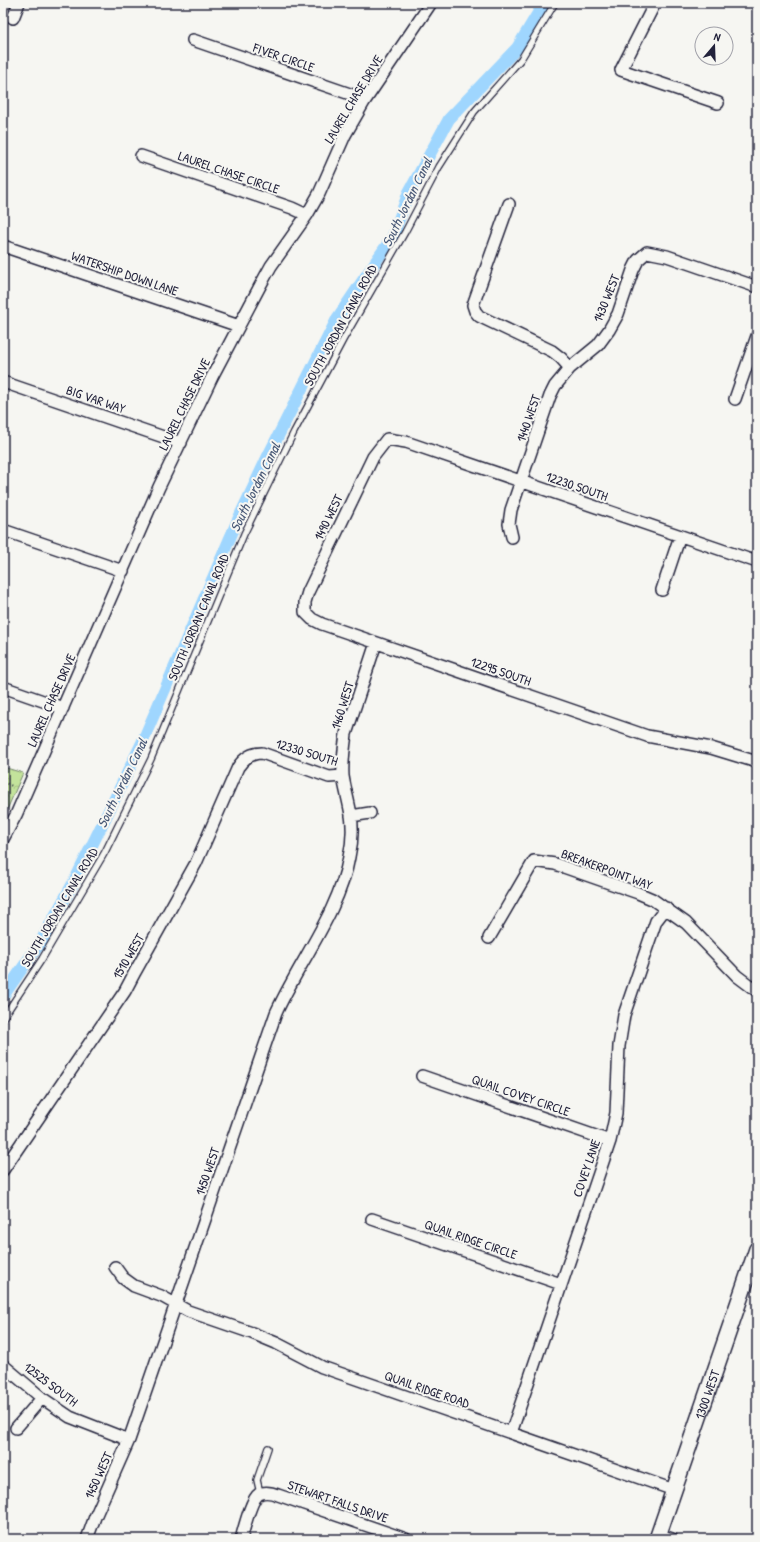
<svg xmlns="http://www.w3.org/2000/svg" width="760" height="1542" font-family="'Patrick Hand',sans-serif">
  <style>
    .forest { fill: url(#forest-crowns); stroke: #72826b }
    .lines { fill: none; stroke-linecap: round; stroke-linejoin: round }
    .canal { stroke: #9fd6fe; stroke-width: 12 }
    .lane-casing { stroke: #22223b; stroke-width: 8 }
    .street-casing { stroke: #22223b; stroke-width: 14 }
    .secondary-casing { stroke: #22223b; stroke-width: 18 }
    .path { stroke: #22223b; stroke-width: 2; stroke-dasharray: 1 3; stroke-linecap: butt }
    .lane { stroke: #f6f6f2; stroke-width: 5.5 }
    .street { stroke: #f6f6f2; stroke-width: 11 }
    .secondary { stroke: #f6f6f2; stroke-width: 15 }
    .labels { text-anchor: middle; stroke-width: 4; stroke-linejoin: round; paint-order: stroke }
    .street-label { font-size: 13px; fill: #22223b; stroke: #f6f6f2 }
    .water-label { font-size: 14px; font-style: italic; fill: #485876; stroke: #f6f6f2 }
  </style>
  <defs>
    <pattern id="forest-crowns" width="20" height="18" patternUnits="userSpaceOnUse"><rect width="20" height="18" fill="#c3e39b"/><path d="M2 6a3 3 0 1 1 6 0M12 15a3 3 0 1 1 6 0" fill="none" stroke="#a7c286"/></pattern>
  </defs>
  <rect width="100%" height="100%" fill="#f6f6f2"/>
  <filter id="ink" filterUnits="userSpaceOnUse"><feTurbulence type="fractalNoise" baseFrequency=".025" numOctaves="2"/><feDisplacementMap in="SourceGraphic" scale="8" xChannelSelector="R" yChannelSelector="G"/><feConvolveMatrix kernelMatrix="1 2 1 2 8 2 1 2 1" color-interpolation-filters="sRGB"/></filter>
  <g filter="url(#ink)">
    <path class="forest" d="M3,767L23,773L3,819Z"/>
    <g class="lines">
      <path class="canal" d="M3,996L40,943L75,880L141,745L236,524L267,458L338,317L393,236L408,194L449,119L517,48L544,3"/>
      <defs>
        <path id="lane" d="M3,1018L42,959L105,852L151,759L244,534L294,432L343,340L405,232L439,167L474,112L521,59L555,3
          M260,1493L257,1480L268,1448"/>
        <path id="street" d="M655,3L621,70L718,103
          M13,18L19,3
          M193,40L350,94L364,102
          M141,156L292,208L307,215
          M509,204L473,305L475,311L479,316L485,319L552,351L561,358L570,368
          M3,246L239,326
          M3,382L181,443
          M735,399L757,336
          M3,530L123,571
          M512,537L509,524L511,510L550,396L555,386L570,368L598,345L609,330L618,314L633,270L638,260L647,252L667,256L757,287
          M757,562L406,442L387,439L373,457L308,592L305,602V612L312,619L322,624L647,736L711,748L757,762
          M662,590L680,536
          M3,687L63,708
          M351,816L370,813
          M3,839L16,815L159,487L212,377L260,286L271,266L307,215L319,194L345,135L364,102L431,3
          M489,938L534,861L555,864L638,893L652,899L686,923L737,976L757,991
          M422,1076L610,1141
          M3,1170L125,991L135,972L196,863L238,767C244,758 251,753 262,753L329,777L343,776
          M372,1219L561,1284
          M115,1267L123,1278L134,1286L161,1296L188,1311L252,1333L276,1343L322,1367L674,1490
          M3,1365L42,1398L70,1417L129,1440
          M16,1428L42,1398
          M511,1433L610,1141L616,1113L619,1046L624,1015L656,921L666,908
          M659,1535L672,1539
          M87,1539L95,1517L129,1440L276,1013C298,964 340,910 349,857C352,844 353,828 351,815C349,802 345,789 343,776C342,762 344,748 346,734L376,643
          M241,1539C244,1529 251,1499 259,1494C265,1491 273,1493 278,1495L406,1539"/>
        <g id="secondary">
          <path id="s1" d="M657,1539L757,1249"/>
        </g>
      </defs>
      <use href="#lane" class="lane-casing"/>
      <use href="#street" class="street-casing"/>
      <use href="#secondary" class="secondary-casing"/>
      <path class="path" d="M3,782L12,786"/>
      <use href="#lane" class="lane"/>
      <use href="#street" class="street"/>
      <use href="#secondary" class="secondary"/>
    </g>
  </g>
  <g class="labels">
    <g class="street-label">
      <text transform="translate(284 57) rotate(19)" y="5">FIVER CIRCLE</text>
      <text transform="translate(353 99) rotate(-59)" y="5">LAUREL CHASE DRIVE</text>
      <text transform="translate(229 172) rotate(19)" y="5">LAUREL CHASE CIRCLE</text>
      <text transform="translate(125 273) rotate(19)" y="5">WATERSHIP DOWN LANE</text>
      <text transform="translate(606 298) rotate(-68)" y="5">1430 WEST</text>
      <text transform="translate(340 325) rotate(-61)" y="5">SOUTH JORDAN CANAL ROAD</text>
      <text transform="translate(96 399) rotate(19)" y="5">BIG VAR WAY</text>
      <text transform="translate(184 404) rotate(-64)" y="5">LAUREL CHASE DRIVE</text>
      <text transform="translate(528 418) rotate(-71)" y="5">1440 WEST</text>
      <text transform="translate(577 486) rotate(19)" y="5">12230 SOUTH</text>
      <text transform="translate(328 517) rotate(-64)" y="5">1490 WEST</text>
      <text transform="translate(198 617) rotate(-67)" y="5">SOUTH JORDAN CANAL ROAD</text>
      <text transform="translate(501 671) rotate(19)" y="5">12295 SOUTH</text>
      <text transform="translate(51 700) rotate(-66)" y="5">LAUREL CHASE DRIVE</text>
      <text transform="translate(342 705) rotate(-73)" y="5">1460 WEST</text>
      <text transform="translate(307 752) rotate(17)" y="5">12330 SOUTH</text>
      <text transform="translate(607 869) rotate(20)" y="5">BREAKERPOINT WAY</text>
      <text transform="translate(59 907) rotate(-59)" y="5">SOUTH JORDAN CANAL ROAD</text>
      <text transform="translate(128 956) rotate(-60)" y="5">1510 WEST</text>
      <text transform="translate(521 1095) rotate(19)" y="5">QUAIL COVEY CIRCLE</text>
      <text transform="translate(586 1168) rotate(-71)" y="5">COVEY LANE</text>
      <text transform="translate(207 1171) rotate(-71)" y="5">1450 WEST</text>
      <text transform="translate(471 1239) rotate(19)" y="5">QUAIL RIDGE CIRCLE</text>
      <text transform="translate(51 1384) rotate(37)" y="5">12525 SOUTH</text>
      <text transform="translate(427 1389) rotate(19)" y="5">QUAIL RIDGE ROAD</text>
      <text dy="5" stroke="none"><textPath href="#s1" startOffset="153">1300 WEST</textPath></text>
      <text transform="translate(98 1475) rotate(-66)" y="5">1450 WEST</text>
      <text transform="translate(338 1501) rotate(19)" y="5">STEWART FALLS DRIVE</text>
    </g>
    <g class="water-label">
      <text transform="translate(407 202) rotate(-64)" y="5">South Jordan Canal</text>
      <text transform="translate(255 487) rotate(-64)" y="5">South Jordan Canal</text>
      <text transform="translate(122 783) rotate(-64)" y="5">South Jordan Canal</text>
    </g>
  </g>
  <rect width="760" height="1542" fill="none" stroke="#f6f6f2" stroke-width="16"/>
  <rect x="8" y="8" width="744" height="1526" fill="none" stroke="#22223b" stroke-width="1.5" filter="url(#ink)"/>
  <g transform="translate(714 46) rotate(19)"><circle r="19" fill="#f6f6f2" stroke="#a1a1a9"/>
  <path d="M0-3L7 15L0 10L-7 15Z" fill="#22223b"/>
  <text y="-6" font-size="11" font-weight="bold" text-anchor="middle" fill="#22223b">N</text>
  </g>
</svg>
